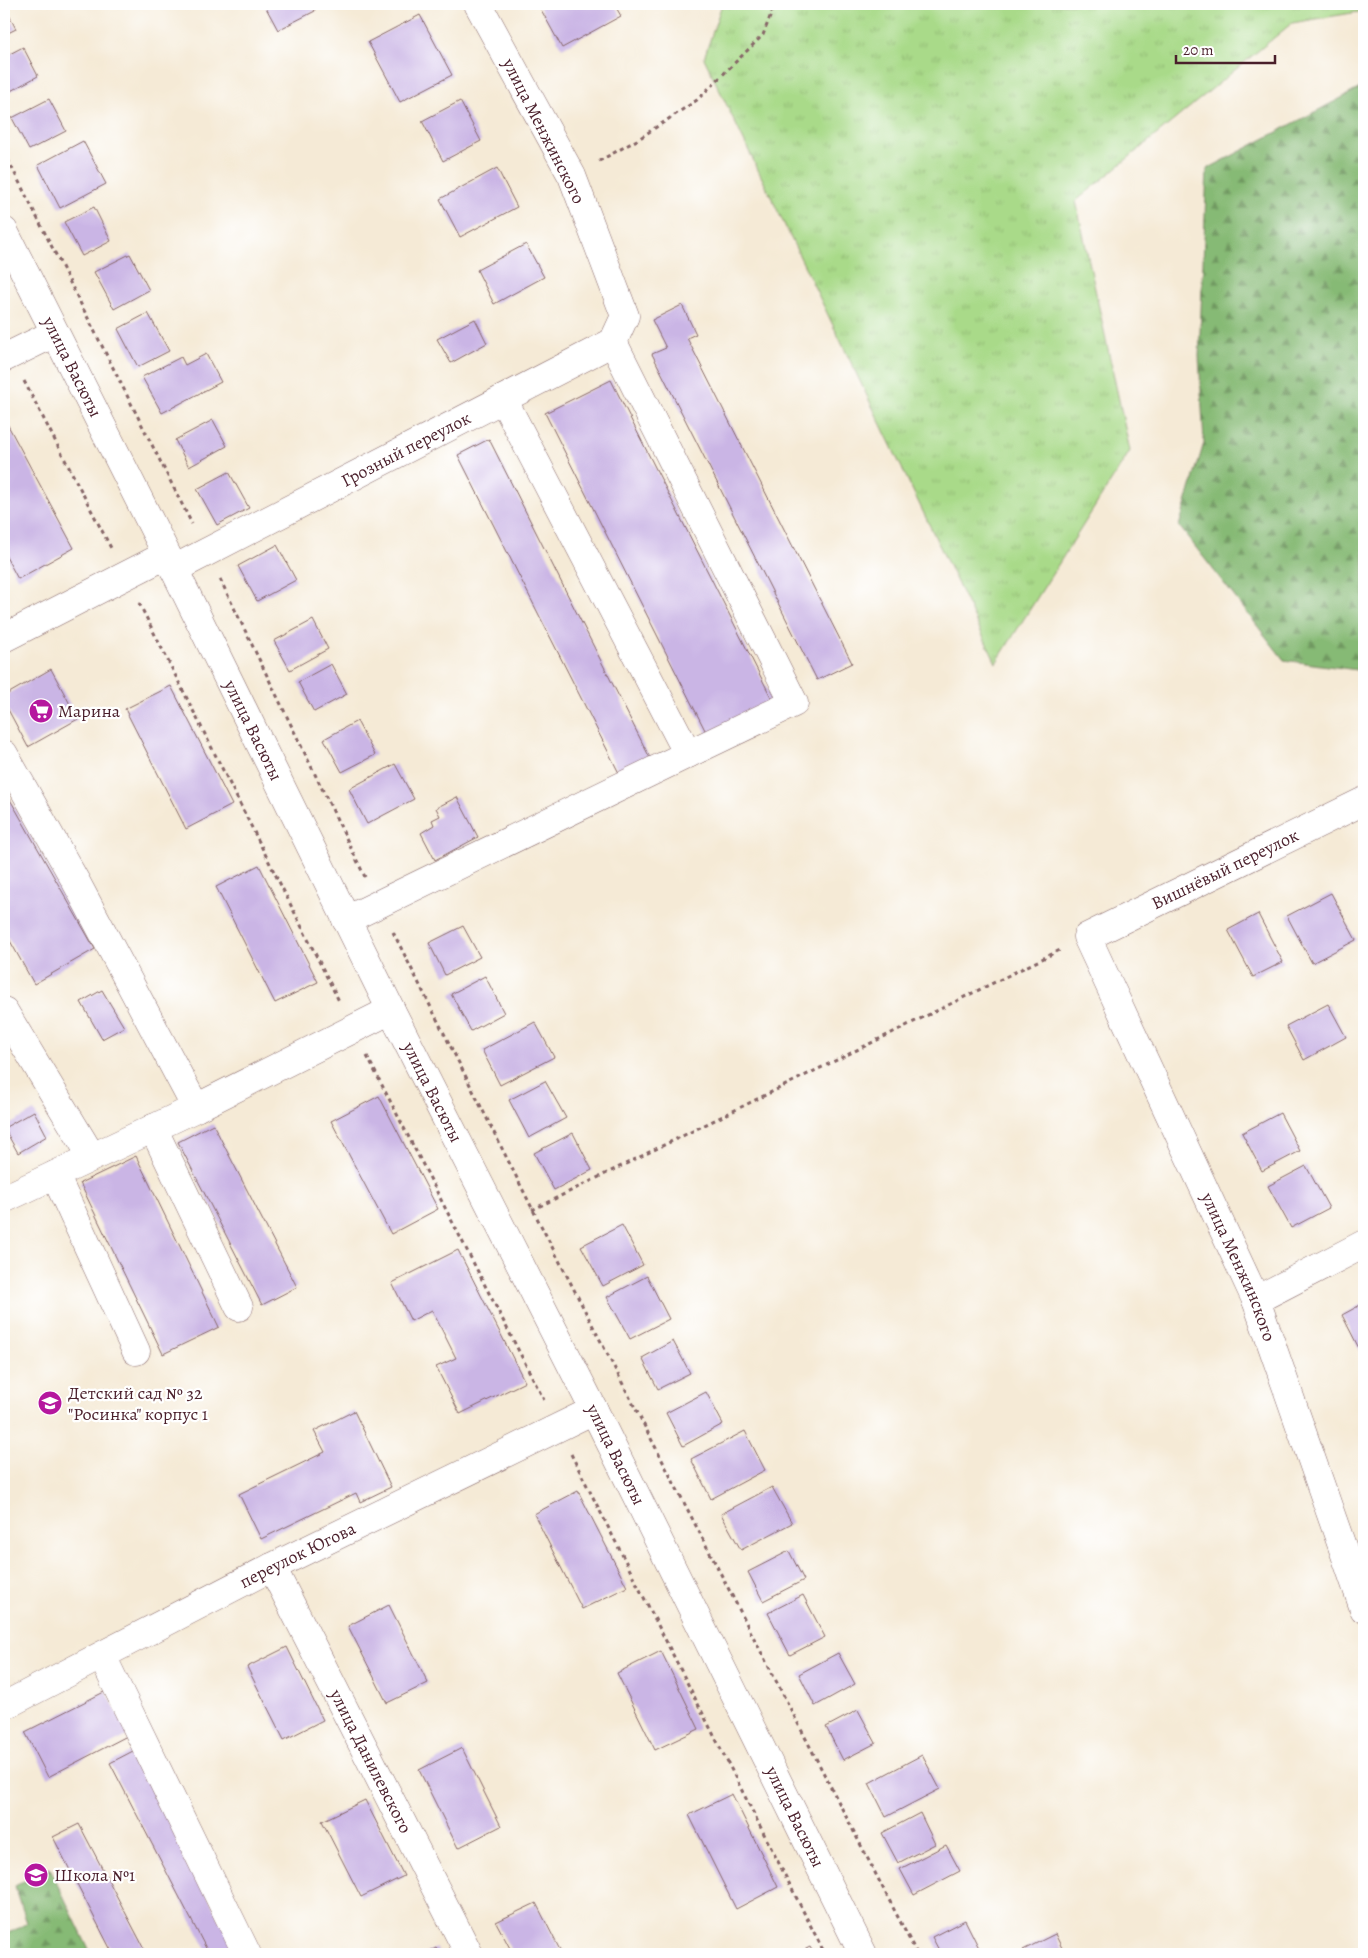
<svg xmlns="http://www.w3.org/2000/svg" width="1368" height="1958" font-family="Alegreya,serif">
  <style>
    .grass { fill: url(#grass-tufts); stroke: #7a7c5a }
    .forest { fill: url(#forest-firs); stroke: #686c50 }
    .building { fill: #cab5e5 }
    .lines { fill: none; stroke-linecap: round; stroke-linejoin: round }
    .minor-casing { stroke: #866667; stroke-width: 29 }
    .path { stroke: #866667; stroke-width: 3; stroke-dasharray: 4 4; stroke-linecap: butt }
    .minor { stroke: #fff; stroke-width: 28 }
    .labels { text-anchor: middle; stroke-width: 4.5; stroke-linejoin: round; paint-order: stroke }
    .street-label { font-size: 18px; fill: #4a1f2b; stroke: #fff }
    .poi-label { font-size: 18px; fill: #4a1f2b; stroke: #fff; text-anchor: start }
  </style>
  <defs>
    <pattern id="grass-tufts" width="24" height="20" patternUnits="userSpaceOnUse" patternTransform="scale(1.25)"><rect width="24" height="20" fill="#a9da89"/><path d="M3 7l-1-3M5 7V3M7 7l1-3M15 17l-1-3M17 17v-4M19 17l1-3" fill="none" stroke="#93bb76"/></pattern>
    <pattern id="forest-firs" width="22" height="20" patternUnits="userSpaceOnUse" patternTransform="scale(1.25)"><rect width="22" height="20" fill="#86ba75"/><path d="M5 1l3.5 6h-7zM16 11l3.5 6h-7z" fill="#709760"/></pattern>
  </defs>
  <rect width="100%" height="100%" fill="#fff"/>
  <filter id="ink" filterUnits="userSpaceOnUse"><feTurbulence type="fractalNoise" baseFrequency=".02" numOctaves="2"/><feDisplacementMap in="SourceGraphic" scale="10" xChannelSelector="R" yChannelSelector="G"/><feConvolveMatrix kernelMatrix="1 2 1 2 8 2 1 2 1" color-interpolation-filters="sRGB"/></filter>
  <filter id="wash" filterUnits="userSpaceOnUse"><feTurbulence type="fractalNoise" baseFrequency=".0096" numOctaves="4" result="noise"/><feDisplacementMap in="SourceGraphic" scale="20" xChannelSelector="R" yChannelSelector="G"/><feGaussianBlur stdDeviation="1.12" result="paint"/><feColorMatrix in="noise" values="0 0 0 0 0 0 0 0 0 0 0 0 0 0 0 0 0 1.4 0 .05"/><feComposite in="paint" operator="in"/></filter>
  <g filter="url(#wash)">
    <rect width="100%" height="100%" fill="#f5ead6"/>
    <path class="grass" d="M722,4H1364V11L1292,23L1076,201L1130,451L996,663L704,58Z"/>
    <path class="forest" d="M1364,86V671L1284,660L1179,526L1204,443L1199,356L1207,169Z
      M50,1868L91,1954H4V1936L27,1923L15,1886Z"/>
    <g id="blocks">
      <path class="building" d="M270,4H311L315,11L278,30L265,6Z
        M543,4H614L621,16L562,48L539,6Z
        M4,5L16,29L4,35Z
        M420,15L452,75L400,102L368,42Z
        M23,47L38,76L5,94L4,91V57Z
        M49,99L66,131L29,150L12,118Z
        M460,101L481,141L443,161L422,121Z
        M83,141L106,184L60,208L38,165Z
        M497,168L517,207L460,237L440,199Z
        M94,207L111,241L82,256L64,222Z
        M526,244L544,277L494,304L477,270Z
        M130,254L149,290L114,309L94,272Z
        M682,305L696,334L687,338L852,663L817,680L652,354L666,348L652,320Z
        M148,313L169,351L138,367L118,329Z
        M475,319L487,343L451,363L437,339Z
        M206,354L221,382L162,413L142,377L181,357L185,365Z
        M611,380L775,705L709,738L545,413Z
        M4,418L74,548L18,579L4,553Z
        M213,420L227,446L189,467L175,440Z
        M489,439L651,760L620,775L458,455Z
        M229,472L249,508L217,525L197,489Z
        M277,545L296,580L257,601L238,566Z
        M313,620L328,649L290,670L274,641Z
        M331,664L347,694L314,712L298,682Z
        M51,669L78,719L28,747L4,702V696Z
        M171,686L232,805L186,829L125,709Z
        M357,721L375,755L342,772L324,739Z
        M395,764L414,799L367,824L349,789Z
        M4,789L95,949L34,984L4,930Z
        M457,797L478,837L435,860L421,833L434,825L432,820L440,816L436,808Z
        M259,865L318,982L275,1003L216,887Z
        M1331,893L1356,940L1312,963L1287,916Z
        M1258,914L1283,962L1253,977L1228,930Z
        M463,926L480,957L445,975L429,943Z
        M485,976L504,1013L471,1031L451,994Z
        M102,990L124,1027L102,1039L81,1002Z
        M1328,1004L1346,1037L1304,1060L1286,1026Z
        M535,1022L554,1057L500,1085L482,1050Z
        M545,1081L566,1118L529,1138L509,1100Z
        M379,1096L438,1209L391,1234L331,1121Z
        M34,1111L47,1136L18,1153L4,1128Z
        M1280,1113L1300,1151L1262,1171L1242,1133Z
        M213,1124L297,1287L262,1305L178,1142Z
        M573,1133L592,1170L554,1190L534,1153Z
        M136,1156L219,1327L163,1354L80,1183Z
        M1306,1166L1329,1208L1291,1228L1268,1186Z
        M622,1225L643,1265L603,1286L581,1246Z
        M458,1250L525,1382L460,1414L436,1367L456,1358L432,1310L411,1321L392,1283Z
        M647,1276L669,1319L630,1339L607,1297Z
        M1364,1303V1358L1342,1315Z
        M673,1341L690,1373L658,1389L642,1358Z
        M706,1392L723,1424L683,1446L666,1413Z
        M354,1411L391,1487L360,1502L356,1493L261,1539L239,1494L325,1452L314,1431Z
        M745,1431L765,1470L711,1499L691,1459Z
        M772,1487L792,1523L741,1550L721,1514Z
        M578,1491L627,1587L582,1609L534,1514Z
        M789,1551L804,1580L763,1601L748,1572Z
        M803,1595L825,1637L790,1655L768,1613Z
        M389,1605L428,1683L387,1703L348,1626Z
        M287,1647L323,1720L284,1740L247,1667Z
        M661,1651L699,1729L655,1750L617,1673Z
        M838,1653L855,1684L815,1706L799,1674Z
        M106,1691L129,1735L48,1777L25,1732Z
        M858,1710L876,1743L843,1760L826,1727Z
        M462,1748L501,1826L458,1848L419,1770Z
        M133,1751L238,1954H209L110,1763Z
        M922,1755L940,1789L886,1817L869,1783Z
        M732,1794L778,1887L736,1909L689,1815Z
        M365,1800L404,1876L361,1897L322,1821Z
        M920,1813L935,1844L898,1863L882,1833Z
        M79,1824L147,1954H113L53,1837Z
        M946,1845L960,1871L914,1895L900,1869Z
        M536,1903L562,1954H513L496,1922Z
        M965,1920L982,1954H941L932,1937Z
        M1055,1934L1065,1954H1026L1023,1950Z
        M810,1947L814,1954H796Z
        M436,1948L440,1954H424Z"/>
    </g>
  </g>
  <g filter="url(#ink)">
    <use href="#blocks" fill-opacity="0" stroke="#866667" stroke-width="1"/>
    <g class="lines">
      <defs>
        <g id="minor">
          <path id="s1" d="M4,231L174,569L391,1010L594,1410L863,1954"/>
          <path d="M613,342L794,703L688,754"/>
          <path d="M4,358L55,333"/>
          <path id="s2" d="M174,569L613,342L625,316L572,176L478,4"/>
          <path d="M4,638L166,555"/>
          <path d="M4,754L75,880L196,1108"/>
          <path id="s3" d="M1364,801L1087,937L1256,1300L1364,1609"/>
          <path d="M346,920L688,754L503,399"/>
          <path d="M4,1011L92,1157"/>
          <path d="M153,1128L239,1307"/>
          <path d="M55,1175L136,1351"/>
          <path d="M4,1199L196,1108L391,1010"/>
          <path d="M1256,1300L1364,1244"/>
          <path id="s4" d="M272,1567L469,1954"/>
          <path d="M102,1656L247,1954"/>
          <path id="s5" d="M4,1706L272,1567L594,1410"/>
        </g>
      </defs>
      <use href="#minor" class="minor-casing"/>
      <path class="path" d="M4,152L192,524
        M599,161L637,140L697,100L763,35L775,4
        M24,381L111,548
        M220,579L365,877
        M139,603L339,1001
        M393,932L533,1210L917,1954
        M367,1056L544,1400
        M532,1210L1060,950
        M571,1454L825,1954"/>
      <use href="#minor" class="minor"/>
    </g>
  </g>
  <defs>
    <symbol id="supermarket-disc" viewBox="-11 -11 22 22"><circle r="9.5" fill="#b5179e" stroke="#fff"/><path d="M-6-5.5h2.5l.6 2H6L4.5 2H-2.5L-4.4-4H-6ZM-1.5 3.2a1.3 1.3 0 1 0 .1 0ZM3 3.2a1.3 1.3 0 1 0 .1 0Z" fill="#fff"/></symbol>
    <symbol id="school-disc" viewBox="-11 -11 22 22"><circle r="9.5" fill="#b5179e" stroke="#fff"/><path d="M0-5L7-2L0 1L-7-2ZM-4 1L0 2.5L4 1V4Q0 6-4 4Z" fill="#fff"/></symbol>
  </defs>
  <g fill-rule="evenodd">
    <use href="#supermarket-disc" x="27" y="697" width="28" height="28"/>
    <use href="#school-disc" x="36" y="1389" width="28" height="28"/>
    <use href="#school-disc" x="22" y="1861" width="28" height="28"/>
  </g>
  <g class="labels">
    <g class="street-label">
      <text transform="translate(544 131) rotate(63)" y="6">улица Менжинского</text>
      <text dy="6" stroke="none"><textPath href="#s1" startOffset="152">улица Васюты</textPath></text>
      <text dy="6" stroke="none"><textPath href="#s2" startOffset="261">Грозный переулок</textPath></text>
      <text dy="6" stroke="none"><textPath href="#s1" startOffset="558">улица Васюты</textPath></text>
      <text transform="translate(1225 869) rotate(-26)" y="6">Вишнёвый переулок</text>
      <text dy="6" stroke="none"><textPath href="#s1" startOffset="962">улица Васюты</textPath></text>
      <text dy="6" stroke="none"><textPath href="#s3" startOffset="672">улица Менжинского</textPath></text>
      <text dy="6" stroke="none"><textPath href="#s1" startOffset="1368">улица Васюты</textPath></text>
      <text dy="6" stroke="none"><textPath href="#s5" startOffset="330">переулок Югова</textPath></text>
      <text dy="6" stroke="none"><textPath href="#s4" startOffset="218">улица Данилевского</textPath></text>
      <text dy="6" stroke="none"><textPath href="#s1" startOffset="1772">улица Васюты</textPath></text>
    </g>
    <g class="poi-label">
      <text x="58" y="717">Марина</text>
      <text x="68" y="1399">Детский сад № 32<tspan x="68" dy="21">"Росинка" корпус 1</tspan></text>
      <text x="54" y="1881">Школа №1</text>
    </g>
  </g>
  <rect width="1368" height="1958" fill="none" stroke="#fff" stroke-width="20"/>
  <path d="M1176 55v8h99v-8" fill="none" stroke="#4a1f2b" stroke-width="2.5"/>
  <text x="1183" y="55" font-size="15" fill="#4a1f2b" stroke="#ffffff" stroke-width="4" paint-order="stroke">20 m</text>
</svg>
